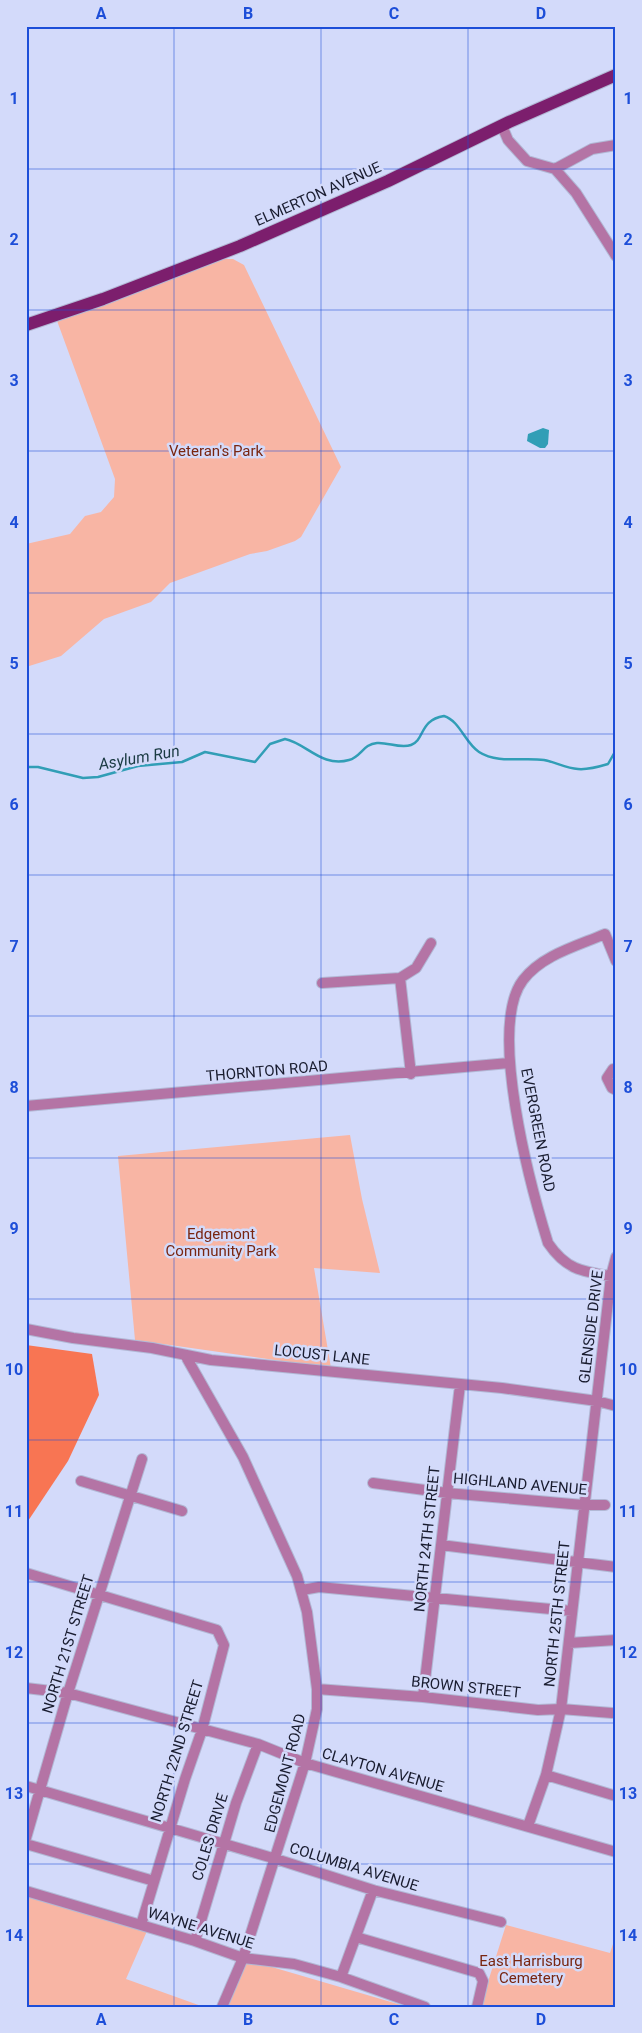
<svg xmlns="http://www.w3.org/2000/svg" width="642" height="2033" font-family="Roboto,sans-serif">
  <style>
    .green { fill: #f8b5a4 }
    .forest { fill: #f87553 }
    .water { fill: #319eb6 }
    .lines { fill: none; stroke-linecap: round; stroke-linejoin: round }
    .stream { stroke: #319eb6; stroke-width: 2.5 }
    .minor-casing { stroke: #b2b8d5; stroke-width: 12 }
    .major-casing { stroke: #b2b8d5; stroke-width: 14 }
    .minor { stroke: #b474a5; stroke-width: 10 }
    .major { stroke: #7c1e6d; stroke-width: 12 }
    .grid { fill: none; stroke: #1d4ed8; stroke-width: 1; stroke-opacity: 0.55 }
    .labels { text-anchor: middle; stroke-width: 5; stroke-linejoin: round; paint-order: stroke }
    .street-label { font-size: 15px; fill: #191c2f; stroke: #d3dafa }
    .park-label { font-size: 15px; fill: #792611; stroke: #d3dafa }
    .water-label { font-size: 16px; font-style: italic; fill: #1a3a42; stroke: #d3dafa }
    .neatline { fill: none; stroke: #1d4ed8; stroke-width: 2 }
    .grid-label { font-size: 16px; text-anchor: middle; font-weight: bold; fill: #1d4ed8 }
  </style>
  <rect width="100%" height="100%" fill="#d3dafa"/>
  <path class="green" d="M224,259H233L244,265L341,467L301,537L295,541L267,551L250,554L170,583L151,602L104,619L61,656L26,667V544L70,534L85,516L101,512L114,497L115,479L56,318L205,264Z
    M350,1135L362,1199L380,1273L314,1268L331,1368L135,1340L118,1156Z
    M26,1896L147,1931L126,1979L204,2007H26Z
    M506,1925L610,1953L616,1935V2007H480Z
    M248,1960L408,2007H226Z"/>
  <path class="forest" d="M26,1345L92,1354L99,1395L68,1461L26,1524Z"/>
  <path class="water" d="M543,428L549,430L548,444L545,448H540L527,441L528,434Z"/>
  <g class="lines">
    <path class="stream" d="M26,767H38L83,778L98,777L138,766L182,762L205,752L255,762L270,744L285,739C306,743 322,768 349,760C361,757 363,744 377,743C388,742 400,749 411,745C425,740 419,720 444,716C460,721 465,743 479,752C498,764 523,757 544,760C555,762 566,768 578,769C588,770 598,767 608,764L616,750"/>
    <defs>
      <path id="minor" d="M502,126L508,140L527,161L555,169L576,193L616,256
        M555,169L592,149L616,145
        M616,961L605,934C577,946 542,955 523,980C487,1027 531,1188 548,1243C567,1271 584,1272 616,1277
        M400,978L411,1074
        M322,983L400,978L416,968L431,943
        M616,1069H613L607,1078L612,1088L616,1090
        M26,1106L509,1063
        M26,1329L73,1338L152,1348L211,1360L502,1388L597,1401L616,1406
        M185,1355L243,1457L297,1576L307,1612L317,1689V1709L305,1763L243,1958L222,2007
        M81,1481L182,1511
        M373,1483L447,1493L583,1505H605
        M441,1545L616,1567
        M26,1573L217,1630L224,1645L202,1730L185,1779L141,1925
        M302,1590L319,1587L572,1611
        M569,1643L616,1640
        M26,1688L68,1693L258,1744L305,1763L616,1852
        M317,1689L423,1697L538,1710L561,1709L612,1713
        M423,1697L460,1385
        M546,1775L616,1796
        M26,1786L276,1859L373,1890L501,1922
        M528,1826L546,1775L561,1709L611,1276L616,1257
        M26,1838L68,1693L142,1459
        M26,1844L154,1881
        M26,1891L195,1941L243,1958L294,1964L341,1977L425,2007
        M356,1937L479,1973L483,1981L477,2007
        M195,1941L236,1803L258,1744
        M341,1977L373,1890"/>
      <path id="major" d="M26,325L103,299L240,246L388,181L509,122L616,75"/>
    </defs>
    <use href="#minor" class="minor-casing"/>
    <use href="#major" class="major-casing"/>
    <use href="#minor" class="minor"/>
    <use href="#major" class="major"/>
  </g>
  <path class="grid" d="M174,26V2007M321,26V2007M468,26V2007M26,169H616M26,310H616M26,451H616M26,593H616M26,734H616M26,875H616M26,1016H616M26,1158H616M26,1299H616M26,1440H616M26,1582H616M26,1723H616M26,1864H616"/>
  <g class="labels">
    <g class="street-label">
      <text transform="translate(318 194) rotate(-24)" y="5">ELMERTON AVENUE</text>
      <text transform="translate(267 1071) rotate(-5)" y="5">THORNTON ROAD</text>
      <text transform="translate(538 1130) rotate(79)" y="5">EVERGREEN ROAD</text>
      <text transform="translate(591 1327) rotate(-83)" y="5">GLENSIDE DRIVE</text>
      <text transform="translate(322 1355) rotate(6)" y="5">LOCUST LANE</text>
      <text transform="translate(520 1484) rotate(5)" y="5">HIGHLAND AVENUE</text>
      <text transform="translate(427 1539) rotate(-84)" y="5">NORTH 24TH STREET</text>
      <text transform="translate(557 1614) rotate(-84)" y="5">NORTH 25TH STREET</text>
      <text transform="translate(68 1644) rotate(-73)" y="5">NORTH 21ST STREET</text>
      <text transform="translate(466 1687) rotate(6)" y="5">BROWN STREET</text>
      <text transform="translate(177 1751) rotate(-73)" y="5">NORTH 22ND STREET</text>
      <text transform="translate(383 1770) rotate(16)" y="5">CLAYTON AVENUE</text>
      <text transform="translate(285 1773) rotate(-75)" y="5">EDGEMONT ROAD</text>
      <text transform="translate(210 1837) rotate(-73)" y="5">COLES DRIVE</text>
      <text transform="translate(354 1867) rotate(17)" y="5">COLUMBIA AVENUE</text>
      <text transform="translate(201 1928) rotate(17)" y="5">WAYNE AVENUE</text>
    </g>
    <g class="park-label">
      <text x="216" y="456">Veteran's Park</text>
      <text x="221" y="1239">Edgemont<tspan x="221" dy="17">Community Park</tspan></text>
      <text x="531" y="1966">East Harrisburg<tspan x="531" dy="17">Cemetery</tspan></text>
    </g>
    <g class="water-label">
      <text transform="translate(139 757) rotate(-10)" y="6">Asylum Run</text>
    </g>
  </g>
  <rect width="642" height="2033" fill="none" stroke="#d3dafa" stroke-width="55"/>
  <rect x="28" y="28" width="586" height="1978" class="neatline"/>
  <g class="grid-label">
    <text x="101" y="19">A</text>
    <text x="248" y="19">B</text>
    <text x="394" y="19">C</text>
    <text x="541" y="19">D</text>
    <text x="14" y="104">1</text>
    <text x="628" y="104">1</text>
    <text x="14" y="245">2</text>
    <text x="628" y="245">2</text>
    <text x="14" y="386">3</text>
    <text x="628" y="386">3</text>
    <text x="14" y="528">4</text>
    <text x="628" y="528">4</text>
    <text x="14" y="669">5</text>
    <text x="628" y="669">5</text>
    <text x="14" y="810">6</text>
    <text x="628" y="810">6</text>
    <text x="14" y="952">7</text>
    <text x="628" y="952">7</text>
    <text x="14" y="1093">8</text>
    <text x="628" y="1093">8</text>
    <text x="14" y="1234">9</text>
    <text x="628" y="1234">9</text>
    <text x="14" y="1375">10</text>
    <text x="628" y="1375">10</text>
    <text x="14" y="1517">11</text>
    <text x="628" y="1517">11</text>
    <text x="14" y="1658">12</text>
    <text x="628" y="1658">12</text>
    <text x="14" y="1799">13</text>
    <text x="628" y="1799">13</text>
    <text x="14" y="1941">14</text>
    <text x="628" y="1941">14</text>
    <text x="101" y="2025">A</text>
    <text x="248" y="2025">B</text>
    <text x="394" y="2025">C</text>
    <text x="541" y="2025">D</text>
  </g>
</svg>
